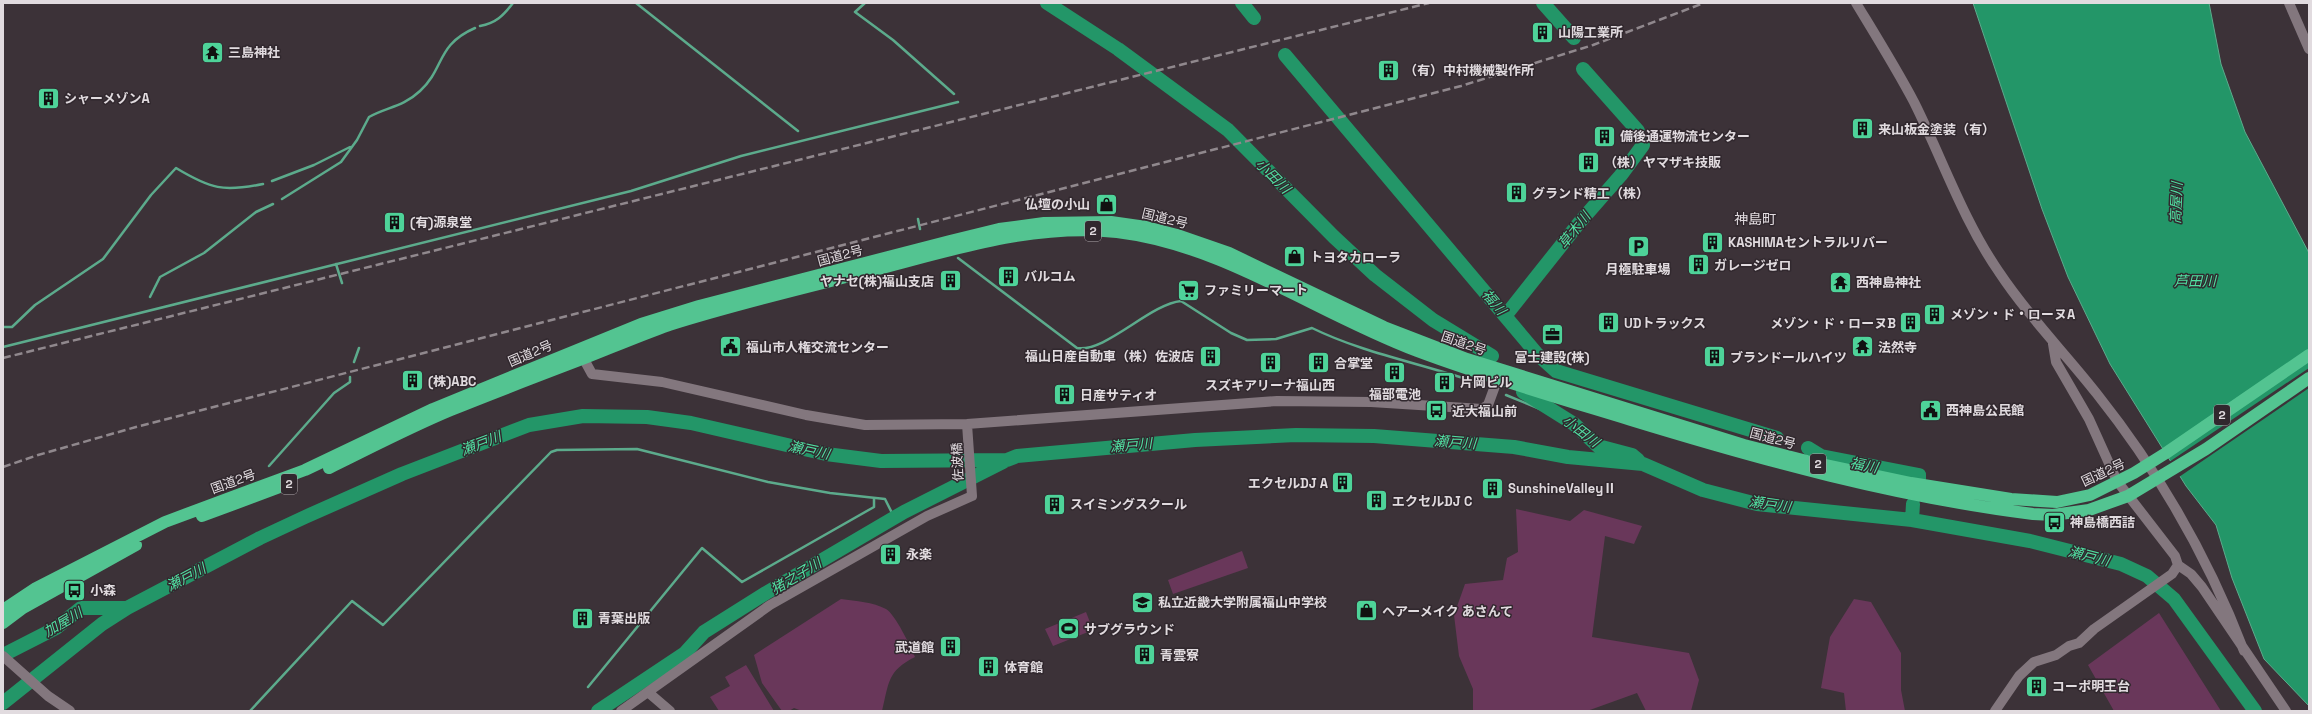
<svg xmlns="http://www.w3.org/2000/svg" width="2312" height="714" font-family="'Space Grotesk','Noto Sans JP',sans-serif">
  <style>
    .green { fill: #69375a }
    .water { fill: #239668; stroke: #5cab8c }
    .pier { fill: #3c3238 }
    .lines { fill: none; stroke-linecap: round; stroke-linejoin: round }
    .stream { stroke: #5cab8c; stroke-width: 2.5 }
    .river { stroke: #239668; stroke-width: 14 }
    .minor { stroke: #83777e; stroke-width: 10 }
    .highway { stroke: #53c491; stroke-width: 12 }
    .rail { stroke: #90888d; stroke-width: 2.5; stroke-dasharray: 8 4; stroke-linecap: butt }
    .labels { text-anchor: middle; stroke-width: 3; stroke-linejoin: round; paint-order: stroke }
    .shield { fill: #31282e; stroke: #aca5aa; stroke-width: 1 }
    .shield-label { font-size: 12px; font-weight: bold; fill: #e1dbdf }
    .poi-label { font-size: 13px; font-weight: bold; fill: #e1dbdf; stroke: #31282e; text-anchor: start }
    .street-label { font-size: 13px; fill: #e1dbdf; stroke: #31282e }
    .water-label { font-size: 14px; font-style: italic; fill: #51e0a2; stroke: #31282e }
    .neighbourhood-label { font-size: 14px; fill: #e1dbdf; stroke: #31282e }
  </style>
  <rect width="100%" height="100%" fill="#3c3238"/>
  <path class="green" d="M1516,509L1570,521L1584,510L1642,526L1634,544L1605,536L1592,637L1689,653L1699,680L1691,711H1646L1637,693L1587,711H1473V689L1459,656L1454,615L1465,584L1503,580L1507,558L1518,552Z
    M1242,551L1248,568L1173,594L1168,580Z
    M841,599C856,601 873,602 886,609C895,614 911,647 915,657C887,671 889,683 882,711H802L794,708L789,711H782L762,683L754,655Z
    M1854,599L1871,602L1901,653V690L1905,711H1846L1844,693L1821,688L1830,637Z
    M1086,612L1093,630L1053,646L1045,629Z
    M2159,613L2221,711H2114L2088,665Z
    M746,665L774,711H719L710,697L730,686L725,677Z"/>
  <path class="water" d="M1973,3H2209L2221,64L2245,132L2309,253V706L2264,659L2232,578L2216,525L2186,486L2110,364L2068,277L2042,209Z"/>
  <path class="pier" d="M2309,368V388L2179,477L2169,462Z"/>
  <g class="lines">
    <path class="stream" d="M636,3L798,131
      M865,3L855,12L893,40L954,94
      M480,26C496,23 503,16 513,3
      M272,181L314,165L350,147
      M282,199L341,162L357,140L369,117C387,107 403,107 420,91C445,68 436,45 475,28
      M918,219L920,229
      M958,258L1077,348C1105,353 1150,304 1181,301L1231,333L1247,340L1276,339L1312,328C1365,354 1425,364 1481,384
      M336,264L342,283
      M150,297L160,277L204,253L256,212L273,204
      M3,327H12L35,305L103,259L151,195L176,168C211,189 223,192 263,184
      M3,347L631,191L741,156L958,102
      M354,362L359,348
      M1506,395L1569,421
      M269,466L334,393L350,382V377
      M588,687L702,548L742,582L874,507V499
      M250,711L352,601L383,625L551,452L557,450L637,449L768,482L830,493L885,499L894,517"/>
    <path class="river" d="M1047,3L1118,49L1228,130L1334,237L1375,275L1433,320L1492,356
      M1242,3L1254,18
      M1543,3L1574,38
      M1285,55L1537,354L1556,371L1777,438
      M1583,69L1638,131
      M1506,315L1579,223L1621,175L1643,145
      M1523,392L1574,424L1598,446L1632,455L1638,460
      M1808,448L1821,456L1919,475V479
      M1912,520L1913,504
      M3,655L56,628L81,608H127
      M3,703L102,624L127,608L260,538L305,517L402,474L529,425L583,416L647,417L691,423L826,454L881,461L1007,460L1017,456L1195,440L1296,435L1374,436L1514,447L1568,457L1643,464L1703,490L1757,504L1912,520L2030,541L2121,564L2147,576L2174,599L2255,711
      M598,711L685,653L704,632L766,593L904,512L1003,462"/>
    <path class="minor" d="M1856,3C1876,36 1896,68 1914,102C1942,158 1963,220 1999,272C2028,316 2065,353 2097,394C2159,472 2208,557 2244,651
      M2289,3L2309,49
      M580,352L592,374L662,382L806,415L865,425L967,424L1277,401L1371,402L1482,409L1488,405L1495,386L1504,375
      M2178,565L2191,574L2202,587L2286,711
      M3,656L48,696L70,711
      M649,693L670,711
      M621,711L770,605L927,516L972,496L967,424
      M1995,711L2019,676L2034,662L2056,655L2069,646L2079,643L2094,629L2172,574L2178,565L2175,556L2117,481L2089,419L2056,362L2053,344"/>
    <path class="highway" d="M329,468C370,448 410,427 451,410C493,393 535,377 577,361C608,349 638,336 669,325C738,303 808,287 878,269C955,249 1036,223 1117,232C1225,245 1316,313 1417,351C1486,377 1559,398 1631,420C1762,460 1896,497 2033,514L2053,515L2089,510L2128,496L2206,449L2309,378
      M202,516L288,484
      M3,610L36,588L165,522L305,470L433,409L641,324L699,306L950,241L999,229L1044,223L1111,222L1146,227L1177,235L1229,253L1384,327L1467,359L1744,445L1807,461L1911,483L2011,499L2057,502L2090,495L2134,473L2166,453L2309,355
      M3,623L23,608L136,545"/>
    <path class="rail" d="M3,358L1429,3
      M3,467L38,455L136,427L1461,86L1593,45L1704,3"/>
  </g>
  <defs>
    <symbol id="building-square" viewBox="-11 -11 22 22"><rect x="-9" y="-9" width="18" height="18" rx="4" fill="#4ed399" stroke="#31282e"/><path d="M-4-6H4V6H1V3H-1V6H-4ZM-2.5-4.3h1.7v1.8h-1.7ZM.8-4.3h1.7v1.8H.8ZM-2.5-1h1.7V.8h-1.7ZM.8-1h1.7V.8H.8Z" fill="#111"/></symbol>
    <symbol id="temple-square" viewBox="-11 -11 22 22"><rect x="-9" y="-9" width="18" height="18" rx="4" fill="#4ed399" stroke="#31282e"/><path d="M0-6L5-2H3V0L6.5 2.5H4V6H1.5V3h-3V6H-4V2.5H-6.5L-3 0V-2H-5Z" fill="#111"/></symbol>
    <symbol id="shop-square" viewBox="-11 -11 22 22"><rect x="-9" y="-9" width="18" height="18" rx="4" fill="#4ed399" stroke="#31282e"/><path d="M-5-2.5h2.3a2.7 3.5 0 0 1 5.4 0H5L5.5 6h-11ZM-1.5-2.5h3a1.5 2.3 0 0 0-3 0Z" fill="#111"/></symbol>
    <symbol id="parking-square" viewBox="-11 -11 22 22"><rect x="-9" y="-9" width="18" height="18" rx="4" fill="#4ed399" stroke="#31282e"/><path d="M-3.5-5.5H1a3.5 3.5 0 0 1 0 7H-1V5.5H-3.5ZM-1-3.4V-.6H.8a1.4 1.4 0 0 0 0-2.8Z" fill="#111"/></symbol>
    <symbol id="supermarket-square" viewBox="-11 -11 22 22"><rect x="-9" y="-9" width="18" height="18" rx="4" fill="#4ed399" stroke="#31282e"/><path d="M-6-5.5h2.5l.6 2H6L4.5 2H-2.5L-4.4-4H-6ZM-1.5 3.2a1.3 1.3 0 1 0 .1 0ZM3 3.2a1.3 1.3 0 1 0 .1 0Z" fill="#111"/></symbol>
    <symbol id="office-square" viewBox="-11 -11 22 22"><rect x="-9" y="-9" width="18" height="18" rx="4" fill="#4ed399" stroke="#31282e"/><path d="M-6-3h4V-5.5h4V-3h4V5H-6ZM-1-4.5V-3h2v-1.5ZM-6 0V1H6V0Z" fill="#111"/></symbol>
    <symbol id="civic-square" viewBox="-11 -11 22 22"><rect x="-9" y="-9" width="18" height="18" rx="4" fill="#4ed399" stroke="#31282e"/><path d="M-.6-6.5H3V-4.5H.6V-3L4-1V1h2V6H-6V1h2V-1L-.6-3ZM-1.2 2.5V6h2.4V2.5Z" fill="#111"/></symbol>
    <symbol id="bus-square" viewBox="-11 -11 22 22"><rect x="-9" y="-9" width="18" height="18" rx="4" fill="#4ed399" stroke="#31282e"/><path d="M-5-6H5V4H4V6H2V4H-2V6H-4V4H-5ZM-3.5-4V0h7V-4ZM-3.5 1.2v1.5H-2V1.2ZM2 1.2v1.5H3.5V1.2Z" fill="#111"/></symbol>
    <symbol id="school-square" viewBox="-11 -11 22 22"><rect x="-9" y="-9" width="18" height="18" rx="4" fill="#4ed399" stroke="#31282e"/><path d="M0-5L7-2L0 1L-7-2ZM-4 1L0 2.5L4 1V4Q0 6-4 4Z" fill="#111"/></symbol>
    <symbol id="stadium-square" viewBox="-11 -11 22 22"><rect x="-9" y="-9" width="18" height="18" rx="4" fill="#4ed399" stroke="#31282e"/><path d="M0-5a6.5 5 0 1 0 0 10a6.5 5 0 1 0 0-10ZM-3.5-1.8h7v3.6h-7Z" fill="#111"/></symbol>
  </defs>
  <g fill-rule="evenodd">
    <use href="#building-square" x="1530" y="20" width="25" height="25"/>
    <use href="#temple-square" x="200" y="40" width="25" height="25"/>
    <use href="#building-square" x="1376" y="58" width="25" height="25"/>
    <use href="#building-square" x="36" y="86" width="25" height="25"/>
    <use href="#building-square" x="1850" y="116" width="25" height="25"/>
    <use href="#building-square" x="1592" y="124" width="25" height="25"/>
    <use href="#building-square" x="1576" y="150" width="25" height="25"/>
    <use href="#building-square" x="1504" y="180" width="25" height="25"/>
    <use href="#shop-square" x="1094" y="192" width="25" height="25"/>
    <use href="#building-square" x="382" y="210" width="25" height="25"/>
    <use href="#building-square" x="1700" y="230" width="25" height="25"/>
    <use href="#parking-square" x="1626" y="234" width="25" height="25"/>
    <use href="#shop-square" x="1282" y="244" width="25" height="25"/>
    <use href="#building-square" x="1686" y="252" width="25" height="25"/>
    <use href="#building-square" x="996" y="264" width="25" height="25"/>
    <use href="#building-square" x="938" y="268" width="25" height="25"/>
    <use href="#temple-square" x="1828" y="270" width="25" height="25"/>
    <use href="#supermarket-square" x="1176" y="278" width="25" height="25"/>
    <use href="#building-square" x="1922" y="302" width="25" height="25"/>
    <use href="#building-square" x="1596" y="310" width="25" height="25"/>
    <use href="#building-square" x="1898" y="310" width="25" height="25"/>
    <use href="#office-square" x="1540" y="322" width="25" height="25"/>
    <use href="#civic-square" x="718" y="334" width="25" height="25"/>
    <use href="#temple-square" x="1850" y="334" width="25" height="25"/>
    <use href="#building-square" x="1198" y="344" width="25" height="25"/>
    <use href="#building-square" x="1702" y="344" width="25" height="25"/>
    <use href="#building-square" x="1258" y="350" width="25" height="25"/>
    <use href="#building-square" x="1306" y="350" width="25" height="25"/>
    <use href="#building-square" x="1382" y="360" width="25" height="25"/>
    <use href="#building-square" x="400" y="368" width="25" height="25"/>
    <use href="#building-square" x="1432" y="370" width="25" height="25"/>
    <use href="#building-square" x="1052" y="382" width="25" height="25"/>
    <use href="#civic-square" x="1918" y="398" width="25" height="25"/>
    <use href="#bus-square" x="1424" y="398" width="25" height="25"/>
    <use href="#building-square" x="1330" y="470" width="25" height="25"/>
    <use href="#building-square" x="1480" y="476" width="25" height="25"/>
    <use href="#building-square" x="1364" y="488" width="25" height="25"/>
    <use href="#building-square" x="1042" y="492" width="25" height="25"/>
    <use href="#bus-square" x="2042" y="510" width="25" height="25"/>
    <use href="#building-square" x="878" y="542" width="25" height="25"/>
    <use href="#bus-square" x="62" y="578" width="25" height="25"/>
    <use href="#school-square" x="1130" y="590" width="25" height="25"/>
    <use href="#shop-square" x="1354" y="598" width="25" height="25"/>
    <use href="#building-square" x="570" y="606" width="25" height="25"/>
    <use href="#stadium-square" x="1056" y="616" width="25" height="25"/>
    <use href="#building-square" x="938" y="634" width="25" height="25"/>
    <use href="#building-square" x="1132" y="642" width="25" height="25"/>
    <use href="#building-square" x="976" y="654" width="25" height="25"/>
    <use href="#building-square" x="2024" y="674" width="25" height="25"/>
  </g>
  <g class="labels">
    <g class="shield">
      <rect x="1085" y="221" width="16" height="20" rx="3"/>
      <rect x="2214" y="405" width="16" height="20" rx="3"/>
      <rect x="1810" y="454" width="16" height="20" rx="3"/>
      <rect x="281" y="474" width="16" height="20" rx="3"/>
    </g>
    <g class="shield-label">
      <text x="1093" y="235">2</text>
      <text x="2222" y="419">2</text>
      <text x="1818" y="468">2</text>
      <text x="289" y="488">2</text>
    </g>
    <g class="poi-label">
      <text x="1558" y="37">山陽工業所</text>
      <text x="228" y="57">三島神社</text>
      <text x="1404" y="75">（有）中村機械製作所</text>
      <text x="64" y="103">シャーメゾンA</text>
      <text x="1878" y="134">来山板金塗装（有）</text>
      <text x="1620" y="141">備後通運物流センター</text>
      <text x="1604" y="167">（株）ヤマザキ技販</text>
      <text x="1532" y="198">グランド精工（株）</text>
      <text x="1090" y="209" text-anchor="end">仏壇の小山</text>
      <text x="410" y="227">(有)源泉堂</text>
      <text x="1728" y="247">KASHIMAセントラルリバー</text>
      <text x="1310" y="262">トヨタカローラ</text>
      <text x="1714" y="270">ガレージゼロ</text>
      <text x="1638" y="274" text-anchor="middle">月極駐車場</text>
      <text x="1024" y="281">バルコム</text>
      <text x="934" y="286" text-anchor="end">ヤナセ(株)福山支店</text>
      <text x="1856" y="287">西神島神社</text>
      <text x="1204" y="295">ファミリーマート</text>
      <text x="1950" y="319">メゾン・ド・ローヌA</text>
      <text x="1624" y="328">UDトラックス</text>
      <text x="1896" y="328" text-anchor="end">メゾン・ド・ローヌB</text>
      <text x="746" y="352">福山市人権交流センター</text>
      <text x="1878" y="352">法然寺</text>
      <text x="1194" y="361" text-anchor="end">福山日産自動車（株）佐波店</text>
      <text x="1552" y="362" text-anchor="middle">富士建設(株)</text>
      <text x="1730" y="362">ブランドールハイツ</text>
      <text x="1334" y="368">合掌堂</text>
      <text x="428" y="386">(株)ABC</text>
      <text x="1460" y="387">片岡ビル</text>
      <text x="1270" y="390" text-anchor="middle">スズキアリーナ福山西</text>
      <text x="1395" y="399" text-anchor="middle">福部電池</text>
      <text x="1080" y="400">日産サティオ</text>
      <text x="1946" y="415">西神島公民館</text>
      <text x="1452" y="416">近大福山前</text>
      <text x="1328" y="488" text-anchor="end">エクセルDJ A</text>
      <text x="1508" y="493">SunshineValleyⅡ</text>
      <text x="1392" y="506">エクセルDJ C</text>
      <text x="1070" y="509">スイミングスクール</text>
      <text x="2070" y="527">神島橋西詰</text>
      <text x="906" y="559">永楽</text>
      <text x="90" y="595">小森</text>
      <text x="1158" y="607">私立近畿大学附属福山中学校</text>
      <text x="1382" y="616">ヘアーメイク あさんて</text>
      <text x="598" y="623">青葉出版</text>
      <text x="1084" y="634">サブグラウンド</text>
      <text x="934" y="652" text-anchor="end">武道館</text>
      <text x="1160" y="660">青雲寮</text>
      <text x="1004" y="672">体育館</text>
      <text x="2052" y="691">コーポ明王台</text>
    </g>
    <g class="street-label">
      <text transform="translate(1165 218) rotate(14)" y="5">国道2号</text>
      <text transform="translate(840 255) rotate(-15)" y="5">国道2号</text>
      <text transform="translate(1464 343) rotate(19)" y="5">国道2号</text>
      <text transform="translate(530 353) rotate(-23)" y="5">国道2号</text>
      <text transform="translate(1773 438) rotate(15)" y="5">国道2号</text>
      <text transform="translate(957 462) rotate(-93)" y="5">佐波橋</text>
      <text transform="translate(2103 472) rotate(-25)" y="5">国道2号</text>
      <text transform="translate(233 481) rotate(-20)" y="5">国道2号</text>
    </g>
    <g class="water-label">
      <text transform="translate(1273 176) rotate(45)" y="5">小田川</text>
      <text transform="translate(2176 203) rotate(-87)" y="5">高屋川</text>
      <text transform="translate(1574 230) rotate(-51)" y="5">草木川</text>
      <text x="2195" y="286">芦田川</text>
      <text transform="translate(1494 302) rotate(50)" y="5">福川</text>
      <text transform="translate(1581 431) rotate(37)" y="5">小田川</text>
      <text transform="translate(1455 442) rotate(4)" y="5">瀬戸川</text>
      <text transform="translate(481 443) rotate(-21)" y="5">瀬戸川</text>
      <text transform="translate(1131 445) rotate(-5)" y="5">瀬戸川</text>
      <text transform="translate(809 450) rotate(12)" y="5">瀬戸川</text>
      <text transform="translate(1864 465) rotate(11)" y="5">福川</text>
      <text transform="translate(1770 504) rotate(8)" y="5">瀬戸川</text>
      <text transform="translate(2089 556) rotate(14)" y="5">瀬戸川</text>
      <text transform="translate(796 576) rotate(-31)" y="5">猪之子川</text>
      <text transform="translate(186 577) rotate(-28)" y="5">瀬戸川</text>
      <text transform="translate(63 622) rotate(-31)" y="5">加屋川</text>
    </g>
    <g class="neighbourhood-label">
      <text x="1755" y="224">神島町</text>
    </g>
  </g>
  <rect width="2312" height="714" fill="none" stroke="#e1dbdf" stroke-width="8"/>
</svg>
